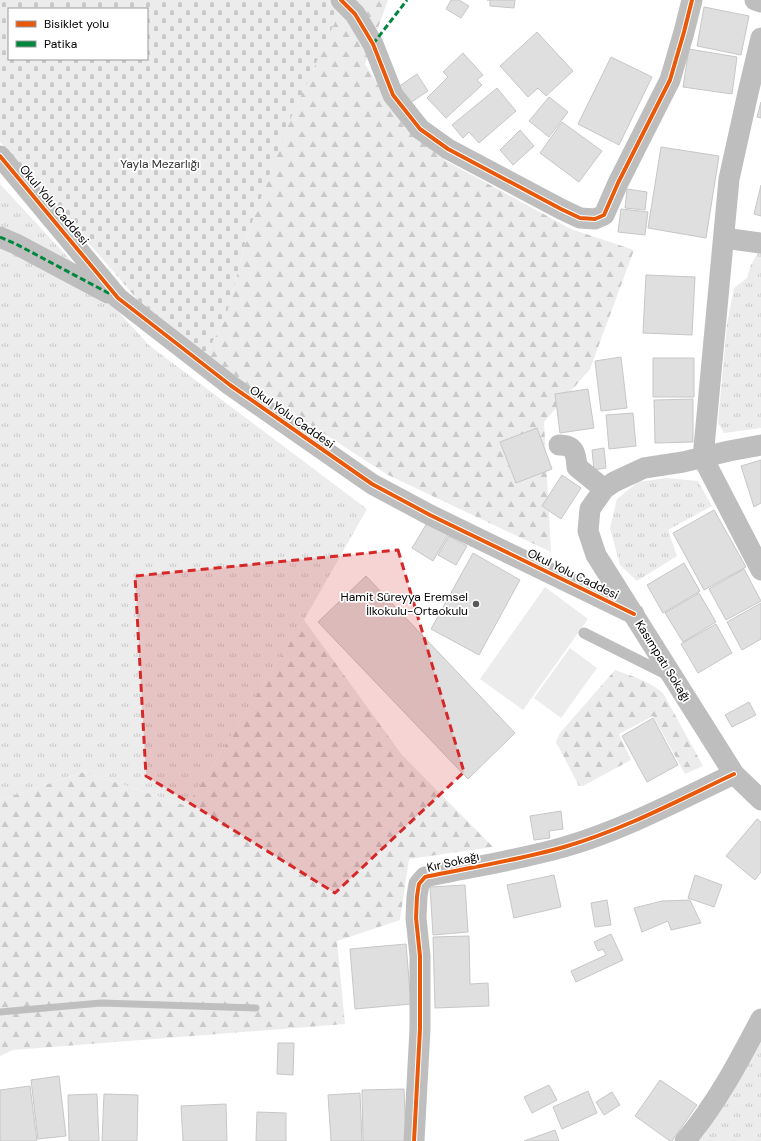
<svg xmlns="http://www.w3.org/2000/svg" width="761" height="1141" font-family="'DM Sans',sans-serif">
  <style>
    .grass { fill: url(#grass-tufts) }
    .forest { fill: url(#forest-firs) }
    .cemetery { fill: url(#cemetery-stones); fill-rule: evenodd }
    .pitch { fill: #ececec }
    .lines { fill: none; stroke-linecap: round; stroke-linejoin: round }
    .stream { stroke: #bfbfbf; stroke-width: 7 }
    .building { fill: #dfdfdf; stroke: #c7c7c7 }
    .service { stroke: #bebebe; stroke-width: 11 }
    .minor { stroke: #bebebe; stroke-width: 21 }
    .quiet { stroke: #00873e; stroke-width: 3; stroke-dasharray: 6 3; stroke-linecap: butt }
    .cycleway-casing { stroke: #fff; stroke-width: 6 }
    .cycleway { stroke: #e8590c; stroke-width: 4 }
    .marked { fill: #d62828; fill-opacity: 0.2; stroke: #d62828; stroke-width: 3; stroke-dasharray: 8 5; stroke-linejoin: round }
    .poi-dot { fill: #595959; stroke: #fff; stroke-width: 1.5 }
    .labels { text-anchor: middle; stroke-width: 3.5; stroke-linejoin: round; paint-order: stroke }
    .park-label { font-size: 12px; fill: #333; stroke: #fff }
    .street-label { font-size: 12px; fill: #000; stroke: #fff }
    .poi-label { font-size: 12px; fill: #000; stroke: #fff; text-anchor: end }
  </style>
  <defs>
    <pattern id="grass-tufts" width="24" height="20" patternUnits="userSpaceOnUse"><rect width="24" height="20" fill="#ececec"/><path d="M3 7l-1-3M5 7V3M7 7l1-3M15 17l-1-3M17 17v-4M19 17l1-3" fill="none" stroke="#c9c9c9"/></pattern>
    <pattern id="forest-firs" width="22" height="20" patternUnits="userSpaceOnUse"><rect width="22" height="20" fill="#ececec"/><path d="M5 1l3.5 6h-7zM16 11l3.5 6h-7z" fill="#c9c9c9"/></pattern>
    <pattern id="cemetery-stones" width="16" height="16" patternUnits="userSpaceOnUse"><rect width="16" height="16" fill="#ececec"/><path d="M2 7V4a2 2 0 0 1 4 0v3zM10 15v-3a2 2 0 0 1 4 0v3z" fill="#c9c9c9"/></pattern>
  </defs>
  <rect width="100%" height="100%" fill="#fff"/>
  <path class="grass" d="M0,184L150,346L367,509L304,620L187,806L84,772L0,800Z
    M758,252H761V428L724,433L718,423L727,324L734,288L747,278L750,267Z
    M666,478L698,481L712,506L668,530L677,556L637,581L620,565L610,528L617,499L638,482Z
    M761,1038V1141H699L705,1133Z"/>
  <path class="forest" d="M328,0H388L365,64L405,128L446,161L571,229L634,250L590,369L544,422L551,552L388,475L205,357L227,313L247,236L288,123L340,11Z
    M304,620L402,755L493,847L409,859L400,920L337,941L345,1024L13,1050L0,1056V800L84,772L187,806Z
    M615,670C632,676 649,681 663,693L703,766L685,774L653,716L619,734L631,760L583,786H579L556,742L560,733Z"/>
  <path class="cemetery" d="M0,0H328L340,11L288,124L247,236L227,313L205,357L156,322L120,279L0,142ZM9,9H147V59H9Z"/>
  <path class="pitch" d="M545,587L588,619L523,710L480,679Z
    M570,648L597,668L561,718L534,698Z"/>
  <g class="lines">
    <path class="stream" d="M0,1012L101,1003L256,1008"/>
  </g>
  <path class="building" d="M451,0H459L469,6L461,18L446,9Z
    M487,0H515L514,8L490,6V0Z
    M704,7L749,16L741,55L697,46Z
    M537,32L573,71L546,96L538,88L528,97L500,66Z
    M689,49L737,57L732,94L683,87Z
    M463,53L483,75L477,80L482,85L446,118L427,98L448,77L443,72Z
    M611,57L652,77L619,145L578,124Z
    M417,74L428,91L410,103L398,87Z
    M497,88L516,111L479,143L469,132L463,138L452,125Z
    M549,97L568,112L549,137L529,121Z
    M761,102V118L757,117Z
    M562,122L602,151L579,182L540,153Z
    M520,130L534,146L513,165L500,150Z
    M661,147L719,156L706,238L648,228Z
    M761,185V216L754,214Z
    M627,189L647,192L645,210L625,208Z
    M621,209L648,212L645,235L618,232Z
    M646,275L695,277L692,335L643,333Z
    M621,357L627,408L601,411L595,361Z
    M653,358H694V397H653Z
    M588,389L594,428L560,433L555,394Z
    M693,399V442L655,443L654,400Z
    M633,413L636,446L609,449L606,415Z
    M537,428L552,469L516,483L500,442Z
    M604,448L606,468L594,470L592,450Z
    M761,460V503L754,507L741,466Z
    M562,475L581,488L561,519L542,506Z
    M714,510L746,567L704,590L673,533Z
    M427,523L448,535L433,561L412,548Z
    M449,536L467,546L456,565L438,555Z
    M473,553L520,580L479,655L431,629Z
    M684,563L700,591L663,613L647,585Z
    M744,569L761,601L726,620L709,589Z
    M366,576L515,733L468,779L318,622Z
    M699,593L716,622L683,642L665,613Z
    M761,603V639L742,650L727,622Z
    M716,624L732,653L698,673L681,644Z
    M749,702L756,715L732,727L725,715Z
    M653,718L678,765L647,782L622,736Z
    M561,811L563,829L549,831L550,838L534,840L530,816Z
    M757,819L761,822V872L755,880L726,856Z
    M554,875L561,907L514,918L507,885Z
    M695,875L722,885L714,907L688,898Z
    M465,885L468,932L433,935L430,887Z
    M607,900L611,925L595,927L591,903Z
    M690,900L701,923L671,930L668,921L642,932L634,908L662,901Z
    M611,934L623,960L576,982L571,971L606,955L603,949L598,951L594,942Z
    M469,936L470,984L488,983L489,1006L435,1008L433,937Z
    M406,944L411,1004L355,1009L350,949Z
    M278,1043H294L293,1075L277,1074Z
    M59,1076L66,1136L38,1139L31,1080Z
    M660,1080L697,1105L672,1141H670L635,1116Z
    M549,1085L557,1100L532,1113L524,1097Z
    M30,1086L37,1141H0V1090Z
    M404,1089L406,1141H363L362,1090Z
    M588,1091L597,1113L562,1129L553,1107Z
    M612,1092L620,1105L604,1115L596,1102Z
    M360,1093L362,1141H331L328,1095Z
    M97,1094L99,1141H69L68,1095Z
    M104,1094L138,1095L137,1141H102Z
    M226,1104L227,1141H183L181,1106Z
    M257,1112L286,1113V1141H256Z
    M555,1130L559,1141H524Z"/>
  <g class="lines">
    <path class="service" d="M584,633L668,675"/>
    <path class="minor" d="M341,0L355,14L373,44L393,95L420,129L448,149L561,209L580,218L595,219L604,215L618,183L670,80L684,32L692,0
      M755,0L761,2
      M761,38L748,93L729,179L703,458L761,570
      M0,156L118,298L230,385L372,484L430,515L634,614
      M0,237L16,244L108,293
      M724,238L761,243
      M559,445C575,445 576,454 577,467L604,489
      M761,445L729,451L683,462L644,468L614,482L604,489L590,509L588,531L596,555L734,774L761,800
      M414,1141L420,1029V956L416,918L417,896L419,884L425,877C471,867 519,860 564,847C623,830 679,800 734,774
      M685,1141C716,1105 739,1061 761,1019"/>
    <path class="quiet" d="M373,44L407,0
      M0,237L16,244L112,295"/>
    <defs>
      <path id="cycleway" d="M341,0L355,14L373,44L393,95L420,129L448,149L561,209L580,218L595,219L604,215L618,183L670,80L684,32L692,0
        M0,156L118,298L230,385L372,484L430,515L634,614
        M414,1141L420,1029V956L416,918L417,896L419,884L425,877C471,867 519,860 564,847C623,830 679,800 734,774"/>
    </defs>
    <use href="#cycleway" class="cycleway-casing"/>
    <use href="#cycleway" class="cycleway"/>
  </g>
  <path class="marked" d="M398,550L464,772L335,893L146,776L135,576Z"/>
  <circle class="poi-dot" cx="476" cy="604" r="4"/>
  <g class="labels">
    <g class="park-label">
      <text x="160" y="168">Yayla Mezarlığı</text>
    </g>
    <g class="street-label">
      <text transform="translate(54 205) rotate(50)" y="4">Okul Yolu Caddesi</text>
      <text transform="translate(292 417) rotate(35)" y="4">Okul Yolu Caddesi</text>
      <text transform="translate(573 574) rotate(26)" y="4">Okul Yolu Caddesi</text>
      <text transform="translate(663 661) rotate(58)" y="4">Kasımpatı Sokağı</text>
      <text transform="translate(453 862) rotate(-13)" y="4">Kır Sokağı</text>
    </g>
    <g class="poi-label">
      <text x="468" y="601">Hamit Süreyya Eremsel<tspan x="468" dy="14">İlkokulu-Ortaokulu</tspan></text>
    </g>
  </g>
  <rect x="8" y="8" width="140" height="52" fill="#ffffff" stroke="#999999"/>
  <rect x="16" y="21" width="20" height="6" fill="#e8590c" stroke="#999999"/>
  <text x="44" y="28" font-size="12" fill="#000000">Bisiklet yolu</text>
  <rect x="16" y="41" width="20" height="6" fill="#00873e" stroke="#999999"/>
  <text x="44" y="48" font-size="12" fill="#000000">Patika</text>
</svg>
